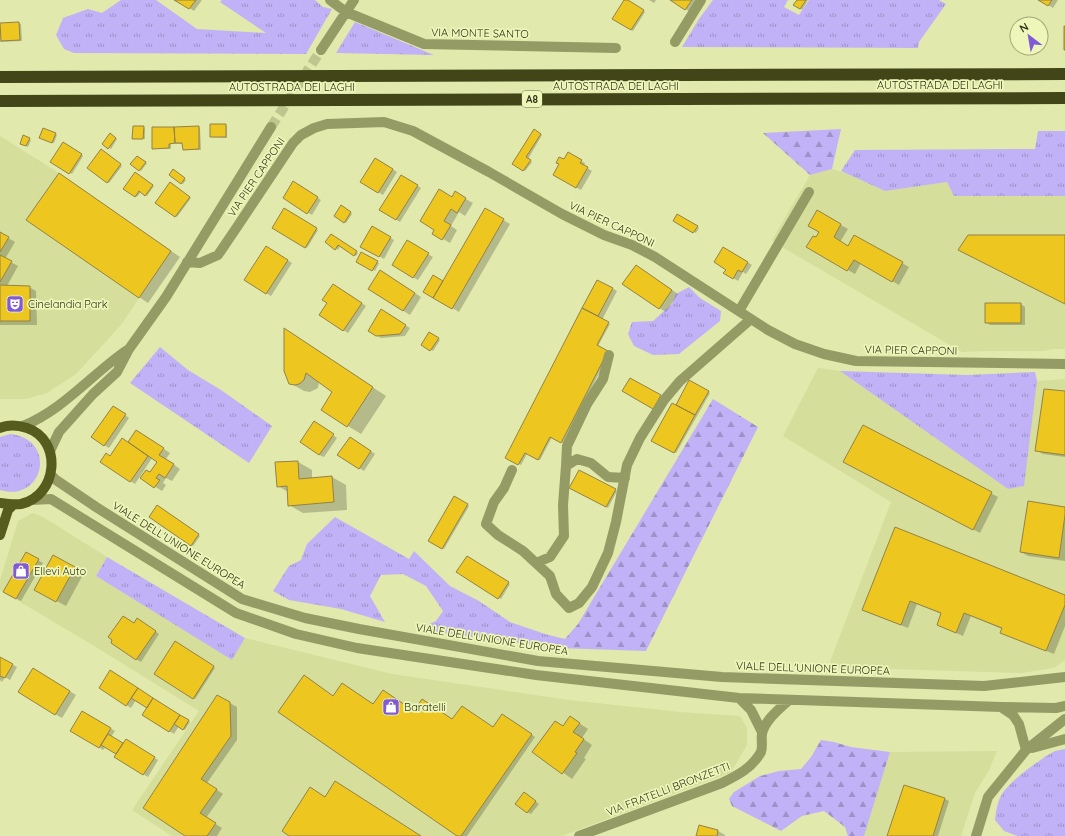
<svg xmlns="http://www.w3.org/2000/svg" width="1065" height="836" font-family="Quicksand,sans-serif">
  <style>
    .built { fill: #d5de9a }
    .grass { fill: url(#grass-tufts) }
    .forest { fill: url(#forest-firs) }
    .shadow { fill: #0003 }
    .building { fill: #edc71f; stroke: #928249 }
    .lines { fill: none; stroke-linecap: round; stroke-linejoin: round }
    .minor-tunnel { stroke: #bec58f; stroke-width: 10; stroke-dasharray: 10 5; stroke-linecap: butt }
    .minor { stroke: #949b65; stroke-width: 10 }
    .major { stroke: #565c1e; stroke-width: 10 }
    .highway { stroke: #414517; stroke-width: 12 }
    .labels { text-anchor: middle; stroke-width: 3.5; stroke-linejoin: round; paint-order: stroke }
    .shield { fill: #eef6b9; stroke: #696e4a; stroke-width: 1 }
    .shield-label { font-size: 10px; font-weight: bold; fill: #30331b }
    .street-label { font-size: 11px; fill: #30331b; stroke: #eef6b9 }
    .poi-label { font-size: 11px; fill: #30331b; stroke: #eef6b9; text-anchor: start }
  </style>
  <defs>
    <pattern id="grass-tufts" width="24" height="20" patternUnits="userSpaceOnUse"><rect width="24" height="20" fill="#c1b2f7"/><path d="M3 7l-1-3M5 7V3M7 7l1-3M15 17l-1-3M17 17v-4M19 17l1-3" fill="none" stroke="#9d91c7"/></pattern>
    <pattern id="forest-firs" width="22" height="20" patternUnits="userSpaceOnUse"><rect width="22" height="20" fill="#c1b2f7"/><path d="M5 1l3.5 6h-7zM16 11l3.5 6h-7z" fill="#9d91c7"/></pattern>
  </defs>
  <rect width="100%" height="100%" fill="#e1e9ac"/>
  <path class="built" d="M0,136L59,173L171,251L121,325L76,374L47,393L26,399H0Z
    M832,169L848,174L885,191L947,182L954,196H1065V349H1053L1044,351H985L962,352L782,247L772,240L810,175Z
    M818,368L840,371L1008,489L1023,486L1037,381L1065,379V660L1054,668L1021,673L828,667L891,502L783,436Z
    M33,513L43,517L107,557L96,576L232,660L245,638L392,674L569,700L680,712L740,716L747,728V745L731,772L562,836H172L132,810L199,711L91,644L0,590V580L18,521Z
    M997,751L989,770L975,793L961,836H864L890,752Z"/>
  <path class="grass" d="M121,0H156L197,29L266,33L220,2L222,0H315L323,7L332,9L306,54L74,53L64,49L56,35L63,18L88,9L102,13Z
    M713,0H788L784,7L799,15L809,0H939L946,4L919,42L918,48L682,47L699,19Z
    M355,22L434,55L336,53Z
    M1038,131H1065V196H954L947,182L885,191L841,171L855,150L1035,149Z
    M689,287L700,298L721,311L720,321L679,354L653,355L634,346L628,334L632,322L653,321L672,304L676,294Z
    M160,347L188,370L221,390L272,426L249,463L130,383Z
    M840,371L967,375L1035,372L1037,381L1024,486L1008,489Z
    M10,434C58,439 44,503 0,490V437Z
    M335,517L409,559L414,551L450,586L479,601L510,622L545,634L565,639L557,648L435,632L427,625L436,621L443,611L426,586L403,574L381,575L370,596L385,622L341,609L289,600L273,591L289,566L301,560L307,544Z
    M107,557L245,638L232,660L96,576Z
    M1065,749V836H1017L1004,831L995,820C996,812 997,803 1001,796C1008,782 1039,760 1053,752C1057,750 1061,750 1065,749Z"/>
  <path class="forest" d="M841,129L832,169L810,175L763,133Z
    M713,399L758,427L646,651L557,648L578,624Z
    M821,740L834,742L851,747L890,752L864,836H848L845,827L824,811L802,816L781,831L732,806L729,799L734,792L760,776L779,771L801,769L811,757Z"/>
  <path class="shadow" d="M176,0H202L194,11Z
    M625,0L645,12L633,31L614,19Z
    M649,0H656L654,3Z
    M672,0H698L690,12Z
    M798,0H808L802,10L795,5Z
    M1040,0H1058L1053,8Z
    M19,23L21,24L22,41L0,42V24Z
    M225,125L227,126V138L211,137Z
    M143,127L145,128V139L133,138Z
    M199,127L200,128L201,150H185L184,149L183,144H171V149L153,148Z
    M44,129L57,135L54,143L42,138Z
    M535,131L542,135L528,159L532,162L525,171L514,164Z
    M110,134L117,139L111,149L103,144Z
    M24,137L31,140L28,147L21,143Z
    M63,143L83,156L72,174L51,162Z
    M103,152L122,166L109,183L107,182Z
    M568,154L585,163L584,166L592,171L581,190L554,175Z
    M138,157L147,163L141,171L140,170Z
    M376,159L397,172L383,195L362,182Z
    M173,171L186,180L183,184L170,175Z
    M135,173L154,186L147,196L141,192L137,197L124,188Z
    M401,176L421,188L400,222L380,210Z
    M68,180L180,257L148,303L139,297Z
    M294,183L321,200L312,215L284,198Z
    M170,184L191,198L177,217L156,203Z
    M455,193L473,203L465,216L459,212L451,226L457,230L450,243L433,233Z
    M342,206L352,214L346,223L335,216Z
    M485,209L510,224L459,312L425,292L443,282Z
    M284,210L318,230L307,248L273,228Z
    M817,211L848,229L840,242L848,247L855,236L909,267L899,285L861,263L855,274L807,247L816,239L820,232Z
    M678,216L699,228L696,233L675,221Z
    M372,227L394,240L384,259L362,246Z
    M0,233L15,242L5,259L18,266L7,286L29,287L36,291L37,325H0Z
    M331,235L358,253L356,256L340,246L338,250L326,242Z
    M407,242L433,257L418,280L393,265Z
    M266,247L292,263L271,296L245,280Z
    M723,248L752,265L746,274L743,272L738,281L725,273L727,269Z
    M362,254L379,263L375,271L357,261Z
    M643,270L678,294L666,312L659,308Z
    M387,275L421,297L410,315L369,289Z
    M598,281L617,291L602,320L610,324L598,346L610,352L563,443L552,437L540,460L527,454L521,465L507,458Z
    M338,287L366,306L348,333L343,330Z
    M1021,304L1025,307V325H990L986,322Z
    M381,311L410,328L405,336L381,338L369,331Z
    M430,333L440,340L433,351L422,344Z
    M298,338L386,396L361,434L322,410L334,392L319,382L318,388L310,392L304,391L290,383Z
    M690,382L710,393L676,453L653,440L676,406Z
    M1065,392V457L1043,454L1036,450Z
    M118,410L129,418L109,448L104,445Z
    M319,425L337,438L324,457L319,455Z
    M863,426L998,497L980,533L851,466Z
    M137,431L170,453L166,459L180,469L172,481L166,478L163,483L166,485L162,491L141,478L150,473L158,462L152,458L135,484L130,481L110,457L128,443Z
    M355,440L375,454L364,471L359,468Z
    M298,462L312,470V479L332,477L346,485L347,510L303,513L289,505L288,492L278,486Z
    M580,471L617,491L608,508L571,488Z
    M454,497L469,506L444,549L429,541Z
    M157,507L200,536L193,546L150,517Z
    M1065,508V561L1028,556L1021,552Z
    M895,529L1065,596V626L1054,654L1008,636L1001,632L1002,629L971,616L963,636L938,625L942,614L917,604L908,628L870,613Z
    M26,553L43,563L21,601L4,592Z
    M53,556L84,573L66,606L35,589Z
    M467,557L510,584L501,599L458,572Z
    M142,622L159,634L141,662L136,659L134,624Z
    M175,643L215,668L195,699L155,674Z
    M0,658L17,667L10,680L5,677L2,682L0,680Z
    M40,673L76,695L62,718L55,714Z
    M100,688L142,691L190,722L185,730L179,726L174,734L143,715L148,707L136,700L131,708Z
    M217,696L237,707V740L207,783L223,794L206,818L222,828L217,836H187Z
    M334,697L493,728L506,717L535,737L467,836H459Z
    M83,712L115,731L111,737L123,744L126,740L158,760L148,777L116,757L117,753L106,746L103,750L71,730Z
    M579,723L588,729L582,738L592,745L584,758L586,759L572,779L534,752L563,726Z
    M528,796L539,804L531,814L527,812Z
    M945,799L949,801L938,836H888Z
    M700,826L718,831L725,835V836H697Z"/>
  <path class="building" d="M174,0H196L189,9Z
    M624,0H628L644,10L631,30L612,19Z
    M670,0H692L685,10Z
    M797,0H806L800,9L793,5Z
    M1038,0H1052L1048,6Z
    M1026,17L1039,24H1022Z
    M19,22L20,40L1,41L0,23Z
    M1064,26H1065V50H1064Z
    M210,124H226V137H210Z
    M133,126H144L143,139H132Z
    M199,126V149L183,150L182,143H175L174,127Z
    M152,127H174L175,143L169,144V148L152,149Z
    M43,128L56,133L52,143L39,138Z
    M534,129L541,134L526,157L531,160L523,171L512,164Z
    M110,133L116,138L108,149L102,144Z
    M23,135L30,138L26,146L20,144Z
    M63,142L82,154L69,174L50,162Z
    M101,149L121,164L107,183L87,168Z
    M568,152L582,160L580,163L588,167L576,188L553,175L559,164L556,163L559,157L564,159Z
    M137,156L146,162L139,171L130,164Z
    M375,158L393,169L378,193L360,182Z
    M173,169L185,178L181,184L169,175Z
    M135,172L153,185L145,196L139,191L135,197L123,189Z
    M59,173L171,251L139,298L26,220Z
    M401,175L418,185L396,220L379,210Z
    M293,181L318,197L307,214L283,198Z
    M170,182L190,197L175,217L155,203Z
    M439,189L452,197L455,191L466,198L457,213L451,209L444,221L451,225L442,240L432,234L434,230L420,221Z
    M341,205L351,212L344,223L334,216Z
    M284,208L317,228L305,248L272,228Z
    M485,208L504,219L452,309L433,298Z
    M817,210L841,224L834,237L848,246L854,235L903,262L892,282L854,260L847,271L806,247L813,236L816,237L819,232L808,226Z
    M677,214L698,226L693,233L673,221Z
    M372,226L391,237L379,257L360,247Z
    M0,232L9,237L0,252Z
    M331,234L357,251L354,256L338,245L335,250L325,242Z
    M968,235H1065V304L958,250Z
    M407,240L429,253L413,278L392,265Z
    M266,246L288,260L266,294L244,280Z
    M723,247L748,262L742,272L738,270L733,279L723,273L726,270L714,262Z
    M361,252L378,261L372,271L356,262Z
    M0,255L12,261L0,282Z
    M636,265L672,290L659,309L622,284Z
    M380,270L415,293L403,311L368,289Z
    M433,275L443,281L433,298L423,292Z
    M597,280L613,288L598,316L582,308Z
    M333,284L362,303L343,331L319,315L327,303L322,300Z
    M0,285L30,286V321H0Z
    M985,303H1021V323H985Z
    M582,308L609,322L597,345L608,351L561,443L550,437L538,460L525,453L518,465L505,458Z
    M381,309L406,325L400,334L376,336L368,331Z
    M284,328L373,387L347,427L321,410L332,392L306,373L304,380L299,384L295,385L289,384L284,371Z
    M429,332L439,338L430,351L421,345Z
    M630,378L661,395L653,409L622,391Z
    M689,380L709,391L695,415L676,405Z
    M1044,389L1065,391V455L1035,451Z
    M672,403L695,415L674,453L651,441Z
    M113,406L126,414L104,446L91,437Z
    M314,421L334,434L319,455L300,442Z
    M863,425L992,492L973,530L843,462Z
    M136,430L164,448L159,455L174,464L165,478L159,474L156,478L160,480L154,488L140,478L146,470L150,472L157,462L128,442Z
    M350,437L371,451L359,469L337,455Z
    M122,438L148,456L130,482L100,462L106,453L110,456Z
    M298,461L299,479L332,476L334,502L288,506L287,486L277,487L275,462Z
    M579,470L616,489L606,507L569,488Z
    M454,496L468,504L442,549L428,541Z
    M1028,501L1065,507V515L1059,558L1020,552Z
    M157,505L199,534L191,546L149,517Z
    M895,527L1065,595V605L1046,651L1000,633L1002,628L964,613L956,633L937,625L941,613L910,601L901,625L862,610Z
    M26,552L39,559L16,599L3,592Z
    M53,555L75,567L56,602L34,590Z
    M467,556L509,582L498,599L456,572Z
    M123,616L134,623L137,618L156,631L136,660L111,643L112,640L108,637Z
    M175,641L214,666L193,699L154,674Z
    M0,657L13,664L5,678L0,676Z
    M33,668L70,691L55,715L18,692Z
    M110,670L138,688L126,706L99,688Z
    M304,675L333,696L342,683L373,704L383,690L414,711L422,699L452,719L462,706L493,727L502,714L532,734L461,836H457L278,712Z
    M138,688L153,698L147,708L131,698Z
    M217,695L230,702L231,736L201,779L217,789L200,813L216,823L207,836H185L143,808Z
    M153,698L180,715L169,732L142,715Z
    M82,711L111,728L99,748L70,731Z
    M180,715L189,720L183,730L174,724Z
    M570,716L580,723L573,732L584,739L575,752L577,753L562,774L532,752L555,721L563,726Z
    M108,734L123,743L116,754L101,745Z
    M126,739L155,757L143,775L114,757Z
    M335,781L421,836H289L282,831L310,787L325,797Z
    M904,785L945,798L933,836H887Z
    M524,792L536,801L527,813L515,804Z
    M699,825L718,830L717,836H696Z"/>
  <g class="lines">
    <path class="minor-tunnel" d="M271,127L321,50"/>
    <path class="minor" d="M330,0L346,12L424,44L616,48
      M675,42L701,0
      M321,50L354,0
      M187,262L200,263L218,255L237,227L293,143L301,135L314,128L327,124L384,122L413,131L489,172L562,214L604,235L632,245L655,257L768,330L795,344L824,354L856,361L1065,364
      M739,311L809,192
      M23,426C63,410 92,374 127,350
      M50,451L59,432L93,394L117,372L129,349L166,297L271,127
      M566,466L567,446L587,404L603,379L609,355
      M512,470L504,488L494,502L486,524L498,535L523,551L550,576L556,594L569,608L579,603L592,587L608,553L616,522L627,465L640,438L664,400L680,381L751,319
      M51,475L56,480L96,507L242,599L305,618L359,629L538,661L722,677L984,686L1065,677
      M31,500L51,499L236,613L296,634L357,648L536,675L739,698L1001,707L1056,708L1065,706
      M536,563L550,557L564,536L563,505L566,466L577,459L591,463L608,477L625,478
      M739,698L751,710L762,732
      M1001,707L1013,715L1019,724L1026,750
      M1032,748L1065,739
      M579,836L722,783C738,775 752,768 761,752C763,747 761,740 762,734C764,721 780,708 789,700
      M976,836L988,797L1026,750L1065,719"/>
    <path class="major" d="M0,428C9,424 18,425 27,428C63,440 58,496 21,504C14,505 7,504 0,503
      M0,535L8,510L13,505"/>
    <path class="highway" d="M0,77L1065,74
      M0,101L1065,98"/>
  </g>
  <defs>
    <symbol id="theatre-square" viewBox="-11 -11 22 22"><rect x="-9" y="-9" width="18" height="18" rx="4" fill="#815bd5" stroke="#eef6b9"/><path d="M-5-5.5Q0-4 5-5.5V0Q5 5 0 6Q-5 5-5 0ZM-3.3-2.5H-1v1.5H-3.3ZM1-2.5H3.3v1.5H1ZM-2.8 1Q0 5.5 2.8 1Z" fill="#fff"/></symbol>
    <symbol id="shop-square" viewBox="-11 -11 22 22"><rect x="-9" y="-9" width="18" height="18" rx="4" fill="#815bd5" stroke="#eef6b9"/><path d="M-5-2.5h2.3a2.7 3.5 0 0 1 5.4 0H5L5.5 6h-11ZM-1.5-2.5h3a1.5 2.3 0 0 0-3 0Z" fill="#fff"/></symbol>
  </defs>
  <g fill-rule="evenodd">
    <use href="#theatre-square" x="5" y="294" width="20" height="20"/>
    <use href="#shop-square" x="11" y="561" width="20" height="20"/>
    <use href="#shop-square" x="381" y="697" width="20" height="20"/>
  </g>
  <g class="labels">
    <rect class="shield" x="522" y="91" width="20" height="16" rx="3"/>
    <g class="shield-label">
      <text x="532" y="103">A8</text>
    </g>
    <g class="street-label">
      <text transform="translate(480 33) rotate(1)" y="4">VIA MONTE SANTO</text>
      <text x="940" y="89">AUTOSTRADA DEI LAGHI</text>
      <text x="616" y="90">AUTOSTRADA DEI LAGHI</text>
      <text x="292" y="91">AUTOSTRADA DEI LAGHI</text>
      <text transform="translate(256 177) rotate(-56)" y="4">VIA PIER CAPPONI</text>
      <text transform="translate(612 224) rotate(25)" y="4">VIA PIER CAPPONI</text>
      <text transform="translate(911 350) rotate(1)" y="4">VIA PIER CAPPONI</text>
      <text transform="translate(179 545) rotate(32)" y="4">VIALE DELL'UNIONE EUROPEA</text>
      <text transform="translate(492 639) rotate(9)" y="4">VIALE DELL'UNIONE EUROPEA</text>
      <text transform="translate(813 668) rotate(2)" y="4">VIALE DELL'UNIONE EUROPEA</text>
      <text transform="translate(668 789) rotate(-21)" y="4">VIA FRATELLI BRONZETTI</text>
    </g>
    <g class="poi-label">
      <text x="28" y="308">Cinelandia Park</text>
      <text x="34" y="575">Ellevi Auto</text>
      <text x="404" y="711">Baratelli</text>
    </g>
  </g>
  <g transform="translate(1029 36) rotate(329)"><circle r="19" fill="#eef6b9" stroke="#a2a87a"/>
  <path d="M0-3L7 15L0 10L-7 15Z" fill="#815bd5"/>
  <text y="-6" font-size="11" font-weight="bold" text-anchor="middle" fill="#30331b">N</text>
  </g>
</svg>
